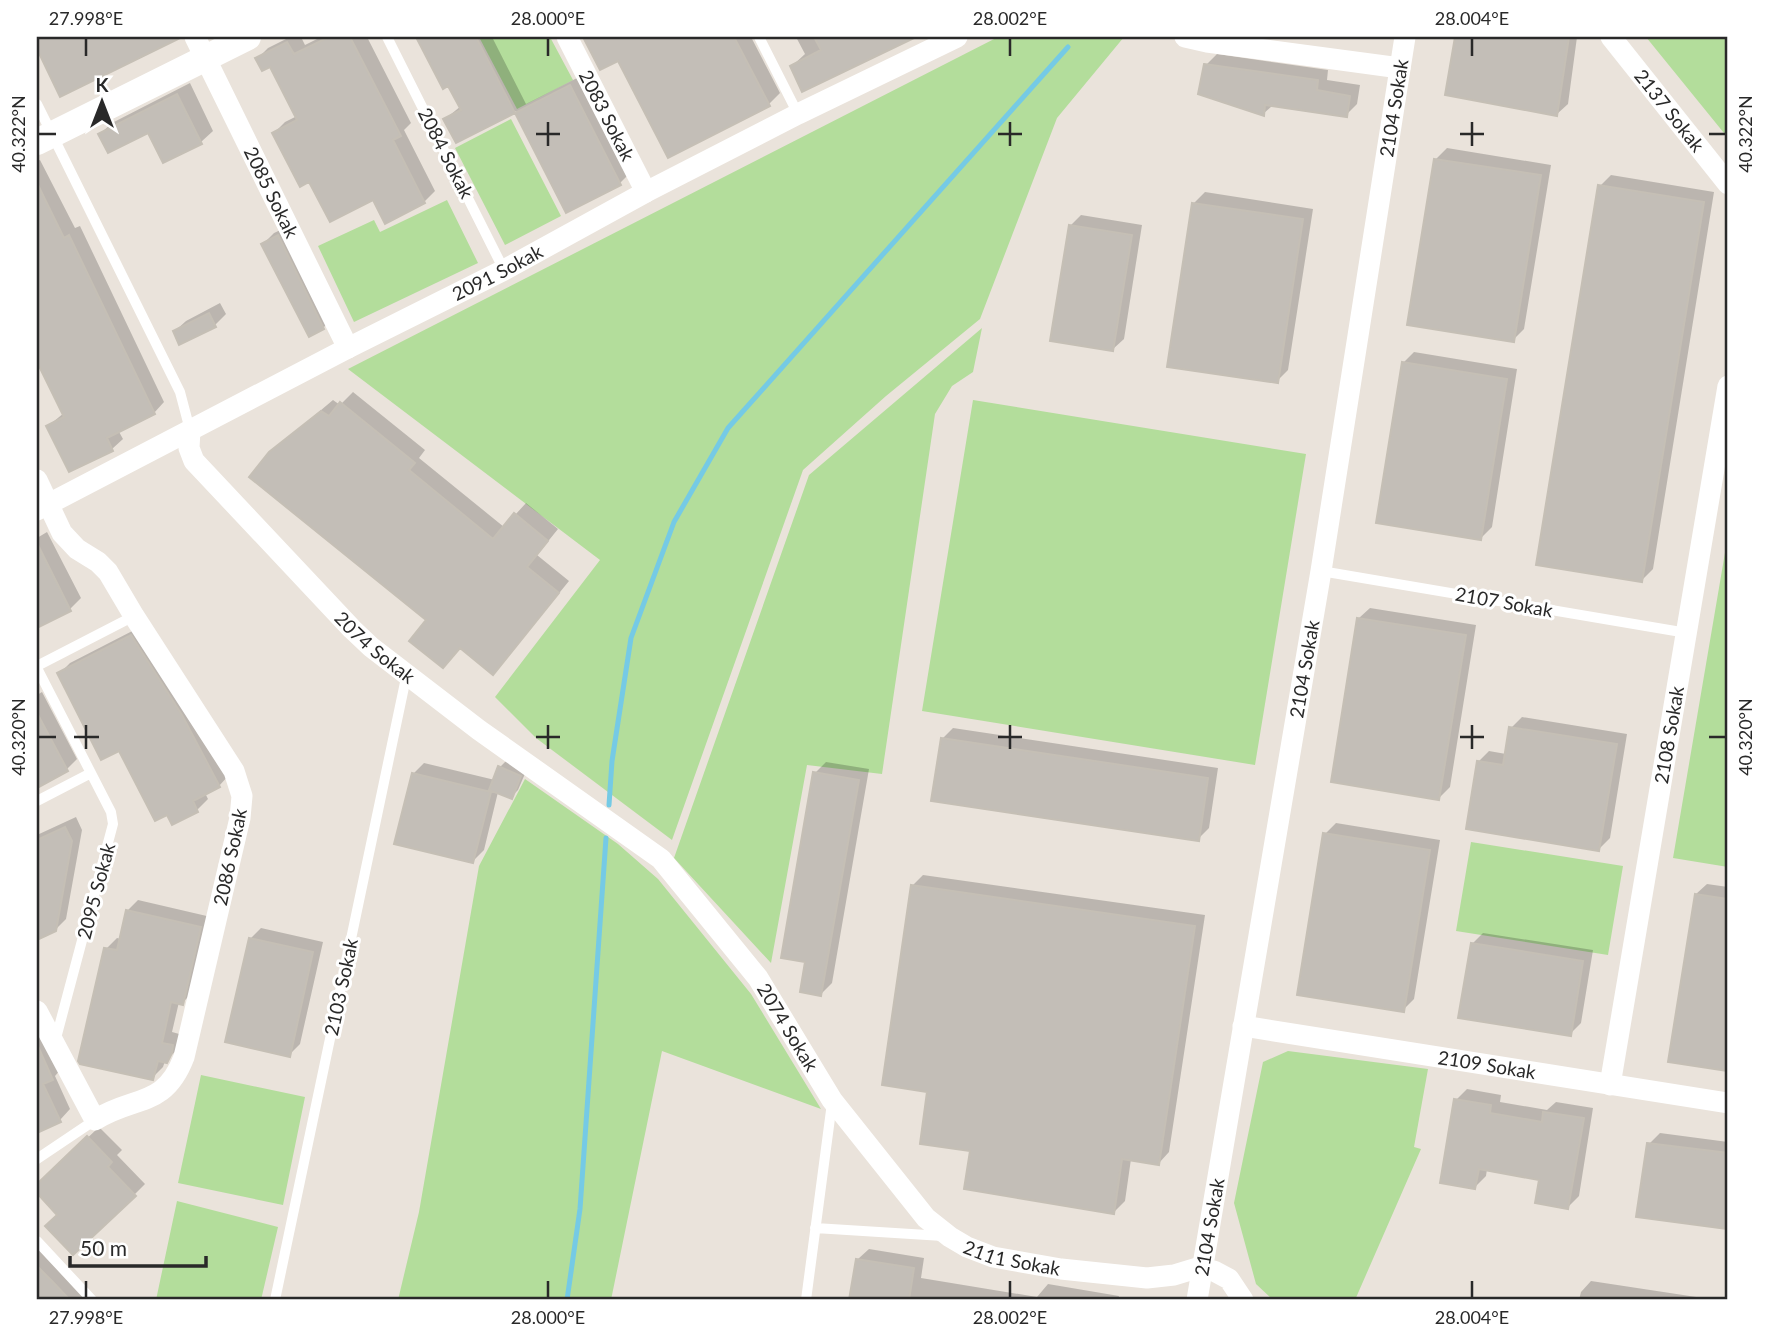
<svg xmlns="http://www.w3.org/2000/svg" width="1765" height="1337" font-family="Lato,sans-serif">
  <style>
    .green { fill: #b3dd9b }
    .shadow { fill: #0003 }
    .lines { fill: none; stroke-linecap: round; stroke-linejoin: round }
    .stream { stroke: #75cae5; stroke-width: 5 }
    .building { fill: #c3beb7; stroke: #c5bfb5; stroke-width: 2 }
    .service { stroke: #fff; stroke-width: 10 }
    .minor { stroke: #fff; stroke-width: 21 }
    .tertiary { stroke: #fff; stroke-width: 26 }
    .ticks { fill: none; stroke: #292929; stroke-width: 2.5 }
    .labels { text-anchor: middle; stroke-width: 6; stroke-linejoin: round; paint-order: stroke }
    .street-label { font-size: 19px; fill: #292929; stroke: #fff }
    .neatline { fill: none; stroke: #292929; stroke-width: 2.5 }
    .ticks-label { font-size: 18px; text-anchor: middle; fill: #292929 }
  </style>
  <rect width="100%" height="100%" fill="#eae3db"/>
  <path class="green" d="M479,37H550L573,80L517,109Z
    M998,37H1124L1057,118L980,319L886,396L803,470L672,840L536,738L495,697L600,560L348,369Z
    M1646,37H1728V138Z
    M511,119L561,216L505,245L455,148Z
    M447,200L478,263L354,322L318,246L374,220L380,232Z
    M982,328L973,372L952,386L935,414L882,774L807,765L771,963L674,858L809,475Z
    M973,400L1306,454L1255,765L922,711Z
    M1728,535V867L1673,858Z
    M525,779L618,844L658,879L751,994L821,1109L662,1051L611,1300H398L419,1212L479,866Z
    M1471,842L1623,866L1608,955L1456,931Z
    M1288,1051L1428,1069L1414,1147L1421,1149L1355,1300L1272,1299L1256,1284L1234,1203L1263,1062Z
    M201,1075L305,1097L283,1205L178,1183Z
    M177,1201L278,1227L261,1300H156Z"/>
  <path class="shadow" d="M37,37H178L61,95L37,45Z
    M290,37H301L305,45L321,37H367L411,123L404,130L435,191L424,202L386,221L374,198L310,180L274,133L285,122L297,116L271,65L257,59L268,48Z
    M423,37H492L526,104L581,76L631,172L620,183L567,210L516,111L457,141L445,119L461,106L420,40Z
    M585,37H751L780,93L769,104L618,59L601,68Z
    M796,37H912L803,90L792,66L805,54Z
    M1457,37H1577L1568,104L1557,114L1447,94Z
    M1217,54L1328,70L1327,80L1360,85L1357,104L1346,115L1273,105L1263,114L1206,65Z
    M190,83L213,131L201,142L149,131L100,134L112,123Z
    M1447,148L1551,165L1524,329L1513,340L1436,159Z
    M40,160L75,228L80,226L164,402L154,413L118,430L123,439L112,449L48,426L64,413L37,358V161Z
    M1611,175L1714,192L1653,569L1642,580L1600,186Z
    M1205,192L1313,209L1288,370L1277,381L1194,203Z
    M1081,215L1142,225L1124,339L1113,349L1070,226Z
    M289,226L334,317L323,328L263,244L274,233Z
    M220,303L226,314L215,325L175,331L186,321Z
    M1414,352L1517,369L1492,527L1481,538L1403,363Z
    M353,392L425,450L419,458L504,527L526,503L558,529L537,555L569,581L504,661L461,647L443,666L428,620L270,453L333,400L340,405Z
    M47,532L81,598L70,609L37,626V538Z
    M1370,608L1476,625L1450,787L1439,798L1359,618Z
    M142,626L229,775L219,786L205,793L208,799L197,810L119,749L59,674L70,663Z
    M42,692L77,759L66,770L37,786V695Z
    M1522,717L1627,734L1610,838L1599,849L1478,762L1489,751L1506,754L1511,728Z
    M953,728L1218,768L1209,828L1198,839L942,739Z
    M507,760L527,769L518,790L511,797L498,792L484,850L473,861L413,774L424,763L495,780L500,767Z
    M826,762L869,769L832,983L821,994L807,961L815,773Z
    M76,817L82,830L66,919L55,930L41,936L37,928V835Z
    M1336,823L1440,840L1414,999L1403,1010L1325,834Z
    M923,875L1205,915L1169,1152L1159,1163L1131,1159L1125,1201L1114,1212L972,1150L929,1090L912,886Z
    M1707,884L1728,887V1070L1670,1060L1696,894Z
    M138,900L211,917L193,992L182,1003L179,1002L172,1032L183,1035L177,1050L165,1061L163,1067L152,1078L106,949L117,938L121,939L127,911Z
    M261,928L323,942L300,1044L289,1055L250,939Z
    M1483,933L1593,950L1581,1023L1570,1034L1472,944Z
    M37,1011L63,1067L55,1076L70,1109L60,1120L37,1131Z
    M1467,1089L1501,1095L1500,1102L1547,1110L1556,1102L1593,1108L1579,1196L1568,1207L1541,1178L1487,1169L1486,1176L1475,1187L1456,1100Z
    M99,1127L122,1150L117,1155L145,1184L134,1195L59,1214L37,1191V1186Z
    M1660,1133L1728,1142V1228L1638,1215L1649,1144Z
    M37,1244L91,1300H37Z
    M869,1249L924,1258L921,1278L1037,1297L1048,1284L1119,1296L1118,1300H851L858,1259Z
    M1591,1281L1716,1300H1579L1581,1292Z"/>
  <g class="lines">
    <path class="stream" d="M609,805L612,761L631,638L674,522L728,428L1068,47
      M567,1300L580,1209L606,838"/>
  </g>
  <path class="building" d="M37,37H182L60,97L37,49Z
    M329,37H350L401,136L393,140L425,203L385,224L373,200L330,222L309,182L300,187L272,133L297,120L270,67L262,71L255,58L287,42L294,54Z
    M416,37H476L515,113L456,143L443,119L461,110L448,86L443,89Z
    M583,37H734L770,106L668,158L618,61L600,70Z
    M814,37H916L802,92L790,66L821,50Z
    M1455,37H1569L1557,116L1445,95Z
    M1204,64L1318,80L1317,90L1350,96L1347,117L1265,105L1264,116L1198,94Z
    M570,85L621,185L566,213L515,113Z
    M177,94L202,144L163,163L148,133L108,153L98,134Z
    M1434,159L1541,175L1514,342L1407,325Z
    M37,183L64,238L69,235L155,414L107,438L113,451L69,472L46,426L64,417L37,362Z
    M1598,185L1704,202L1642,582L1536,565Z
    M1192,203L1303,219L1278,383L1167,367Z
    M1069,225L1132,235L1113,351L1050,341Z
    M278,235L324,329L309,337L261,244Z
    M209,313L216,327L179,345L173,331Z
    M1402,362L1507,379L1481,540L1376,523Z
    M340,402L415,463L409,470L493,539L514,513L548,541L527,567L559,593L493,675L460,648L443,668L409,641L426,620L249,477L269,452L321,411L329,416Z
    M37,543L71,611L37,628Z
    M1357,618L1466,635L1439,800L1331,782Z
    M131,635L182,715L220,787L193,801L198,812L172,825L167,815L155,821L119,751L101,760L57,673Z
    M37,713L68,771L37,788Z
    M1509,727L1617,744L1599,851L1466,829L1477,761L1503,765Z
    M941,738L1208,778L1199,841L931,801Z
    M498,766L521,776L512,799L489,790Z
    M813,772L859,780L821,996L800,992L805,962L781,958Z
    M412,773L491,792L473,863L394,844Z
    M65,827L72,841L56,931L37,940V840Z
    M1323,833L1430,850L1404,1012L1297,995Z
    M911,885L1195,926L1159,1165L1122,1159L1114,1214L964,1189L970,1151L920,1144L927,1092L882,1085Z
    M1695,894L1728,899V1071L1668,1062Z
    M126,910L201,927L183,1005L171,1002L162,1043L173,1045L172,1053L167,1063L158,1061L153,1080L80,1064L78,1061L104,948L117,950Z
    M249,938L313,952L290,1057L225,1042Z
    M1471,943L1583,961L1571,1036L1458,1018Z
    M37,1044L53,1080L43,1084L61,1122L37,1133Z
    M1454,1099L1491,1105L1490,1113L1542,1122L1543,1112L1584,1118L1568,1209L1535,1203L1539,1180L1479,1169L1475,1189L1440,1183Z
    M87,1136L112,1162L108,1167L136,1196L73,1255L45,1226L57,1215L37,1193V1184Z
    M1647,1143L1728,1153V1229L1636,1217Z
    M856,1259L914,1268L909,1300H849Z
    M37,1266L50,1279L70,1300H37Z"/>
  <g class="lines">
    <path class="service" d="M387,37L504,270
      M759,37L798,114
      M37,104L180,392L190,430
      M1321,571L1687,633
      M37,666L134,616
      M37,668L111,812L113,824L55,1042
      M37,801L91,773
      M37,1159L95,1120
      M815,1228L943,1236
      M37,1241L92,1300
      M275,1300L407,673
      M806,1300L832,1103"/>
    <g class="minor">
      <path id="s1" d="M195,37L348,348"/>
      <path id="s2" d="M567,37L646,192"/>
      <path d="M1185,37L1207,42L1400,68"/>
      <path id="s3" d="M1611,37L1728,184"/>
      <path id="s4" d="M190,430L189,448L194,461L352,629L371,647L479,730L661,859L758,978L832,1100L926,1218L950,1237L967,1247L993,1257L1061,1269L1147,1278L1174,1275L1197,1268L1214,1271L1229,1279L1243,1300"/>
      <path d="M37,480L62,533L77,549L98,562L108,572L134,616L234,771L242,796L240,818L184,1057C164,1109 134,1095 95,1120L37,1011"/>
      <path id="s5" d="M37,510L348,348L504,270L646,192L798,114L957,37"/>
      <path id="s6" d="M1243,1026L1728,1103"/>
      <path id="s7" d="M1610,1085L1728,386"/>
      <path id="s8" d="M1197,1300L1321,571L1405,37"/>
    </g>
    <path class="tertiary" d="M37,142L248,37"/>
  </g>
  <path class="ticks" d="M86,38V56M548,38V56M1010,38V56M1472,38V56M548,122V146M1010,122V146M1472,122V146M38,134H56M536,134H560M998,134H1022M1460,134H1484M1709,134H1726M86,725V749M548,725V749M1010,725V749M1472,725V749M38,737H56M74,737H99M536,737H560M998,737H1022M1460,737H1484M1709,737H1726M86,1281V1298M548,1281V1298M1010,1281V1298M1472,1281V1298"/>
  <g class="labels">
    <g class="street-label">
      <text dy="7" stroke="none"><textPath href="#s8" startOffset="1208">2104 Sokak</textPath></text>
      <text dy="7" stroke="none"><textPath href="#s3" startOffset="94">2137 Sokak</textPath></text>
      <text dy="7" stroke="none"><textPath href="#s2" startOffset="88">2083 Sokak</textPath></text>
      <text transform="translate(446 153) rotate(63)" y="7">2084 Sokak</text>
      <text dy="7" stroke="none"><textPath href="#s1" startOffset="173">2085 Sokak</textPath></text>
      <text dy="7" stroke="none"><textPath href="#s5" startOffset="518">2091 Sokak</textPath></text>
      <text transform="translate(1504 602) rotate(10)" y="7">2107 Sokak</text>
      <text dy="7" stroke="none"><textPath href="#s4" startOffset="292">2074 Sokak</textPath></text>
      <text dy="7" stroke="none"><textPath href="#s8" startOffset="640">2104 Sokak</textPath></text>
      <text dy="7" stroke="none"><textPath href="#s7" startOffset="355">2108 Sokak</textPath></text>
      <text transform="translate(230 857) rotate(-78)" y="7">2086 Sokak</text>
      <text transform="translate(96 891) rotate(-75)" y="7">2095 Sokak</text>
      <text transform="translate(341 987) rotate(-78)" y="7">2103 Sokak</text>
      <text dy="7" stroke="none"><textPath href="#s4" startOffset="859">2074 Sokak</textPath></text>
      <text dy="7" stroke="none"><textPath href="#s6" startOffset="247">2109 Sokak</textPath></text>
      <text dy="7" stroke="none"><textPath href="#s8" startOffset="74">2104 Sokak</textPath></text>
      <text dy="7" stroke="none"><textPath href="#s4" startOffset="1192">2111 Sokak</textPath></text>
    </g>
  </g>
  <rect width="1765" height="1337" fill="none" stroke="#ffffff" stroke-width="77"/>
  <g transform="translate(102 102)" stroke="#ffffff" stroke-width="5" paint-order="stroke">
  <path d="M0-5L12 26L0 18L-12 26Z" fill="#292929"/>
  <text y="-10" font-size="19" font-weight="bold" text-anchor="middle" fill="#292929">K</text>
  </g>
  <path d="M70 1256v10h136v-10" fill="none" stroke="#292929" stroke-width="3.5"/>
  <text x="80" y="1256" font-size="21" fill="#292929" stroke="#ffffff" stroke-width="5" paint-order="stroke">50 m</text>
  <rect x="38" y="38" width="1688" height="1260" class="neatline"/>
  <g class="ticks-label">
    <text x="86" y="25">27.998°E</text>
    <text x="548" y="25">28.000°E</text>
    <text x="1010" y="25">28.002°E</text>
    <text x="1472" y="25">28.004°E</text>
    <text transform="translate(19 134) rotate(-90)" y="6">40.322°N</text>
    <text transform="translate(1746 134) rotate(-90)" y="6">40.322°N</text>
    <text transform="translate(19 737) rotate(-90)" y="6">40.320°N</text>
    <text transform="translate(1746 737) rotate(-90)" y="6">40.320°N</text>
    <text x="86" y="1324">27.998°E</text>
    <text x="548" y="1324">28.000°E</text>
    <text x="1010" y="1324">28.002°E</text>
    <text x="1472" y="1324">28.004°E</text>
  </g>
</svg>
